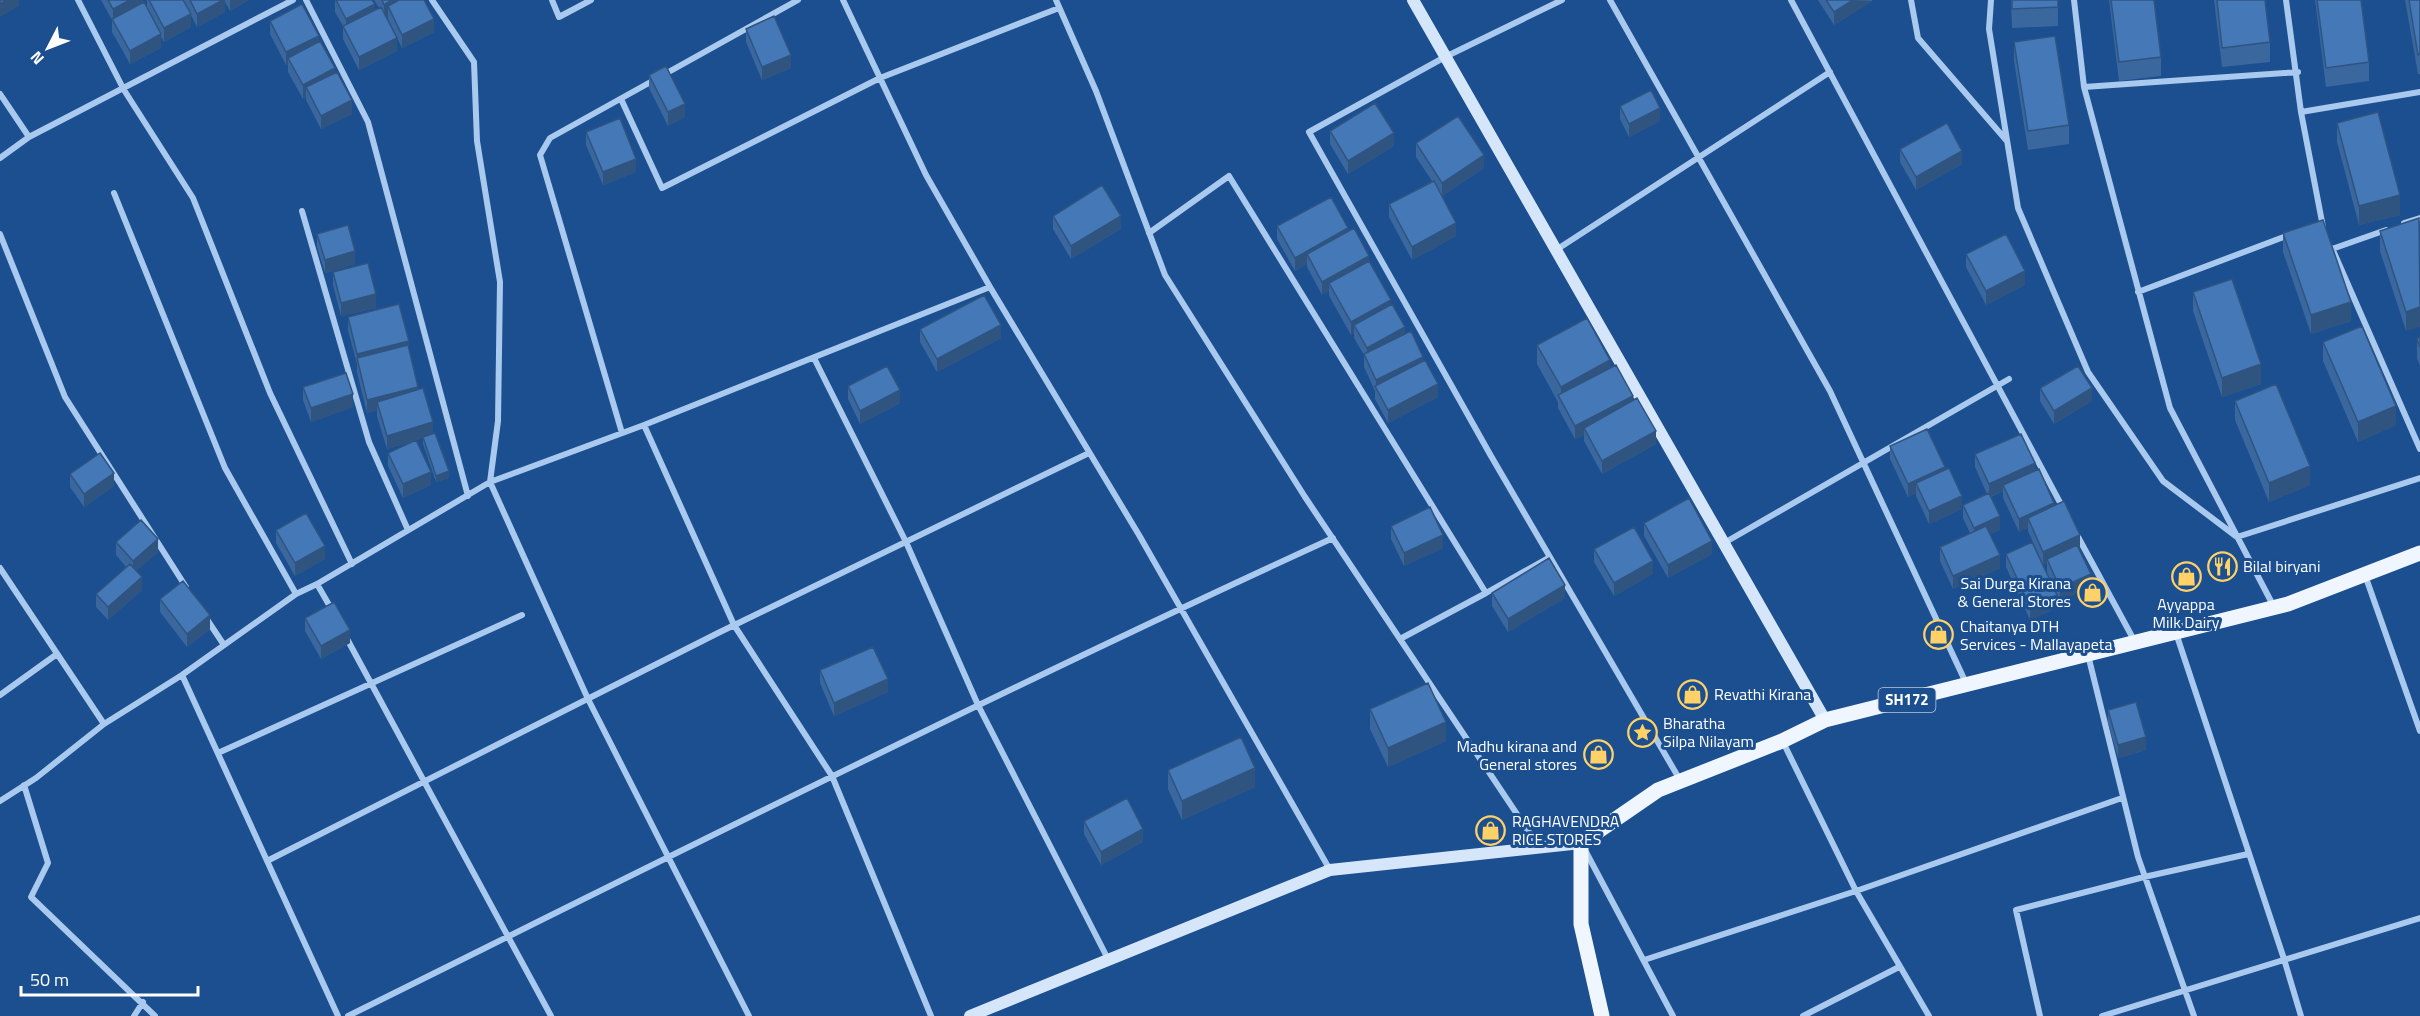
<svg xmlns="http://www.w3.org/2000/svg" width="2420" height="1016" font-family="'Titillium Web',sans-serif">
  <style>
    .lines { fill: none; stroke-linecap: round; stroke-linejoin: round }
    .street { stroke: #a9c9ee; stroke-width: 6 }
    .secondary { stroke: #d6e6fa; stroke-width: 12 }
    .primary { stroke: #f0f6ff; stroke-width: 15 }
    .wall { fill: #3a679d }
    .shaded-wall { fill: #305480 }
    .building { fill: #4478b7; stroke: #305480; stroke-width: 1.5 }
    .labels { text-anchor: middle; stroke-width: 6; stroke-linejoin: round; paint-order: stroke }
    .shield { fill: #1b4f8f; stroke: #bbcadd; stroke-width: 1.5 }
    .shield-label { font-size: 15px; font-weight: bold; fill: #fff }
    .poi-label { font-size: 16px; fill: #fff; stroke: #1b4f8f; text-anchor: start }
  </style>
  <rect width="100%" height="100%" fill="#1b4f8f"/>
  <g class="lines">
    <path class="street" d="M78,0L124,90L193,198L270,393L352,564
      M306,0L368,122L468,496
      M432,0L474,62L477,141L500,282L498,421L490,482L588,699L749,1016
      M552,0L559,17L591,0
      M843,0L926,175L990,287L1139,535L1330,870
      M1056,0L1096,91L1165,275L1305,497L1539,847
      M1562,0L1445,57L1309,132L1491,456L1680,780
      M1610,0L1830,391L1966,683
      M1791,0L2064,510
      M1911,0L1918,38L2006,140
      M1991,0L1989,29L2018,208L2088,372L2163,481L2237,537L2420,478
      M2074,0L2084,87L2170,408L2274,607
      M2286,0L2301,112L2323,227
      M2084,87L2298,72
      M0,94L29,137
      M621,99L662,188L880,78L1059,8
      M2301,112L2420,92
      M0,158L29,137L293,0
      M114,193L225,468L296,594
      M302,211L369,442L408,530
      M2404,223L2420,218
      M1149,233L1229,176L1486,593L1400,639
      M0,234L65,397L186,587
      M2332,248L2420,449
      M2332,249L2386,230
      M1556,250L1830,72
      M2138,292L2289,235
      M814,358L906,542L978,705L1108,959
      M644,425L734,625L832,776L931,1016
      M622,433L540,155L550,138L798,0
      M2077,535L2135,642
      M1724,543L2009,379
      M0,568L104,724
      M2365,575L2420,731
      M317,584L332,610
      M1486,593L1550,557
      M206,618L224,645
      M2176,633L2284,959L2301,1016
      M346,637L551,1016
      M2088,655L2138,857L2194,1016
      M182,675L338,1016
      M0,695L57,654
      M1783,742L1856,891L1929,1016
      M218,753L522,615
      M24,785L48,863L31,897L155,1016
      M0,801L36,778L104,724L182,675L296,594L317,584L490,482L644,425L990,287
      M1586,852L1673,1016
      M267,861L718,633L1089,453
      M1644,960L1856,891L2122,798
      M134,1016L143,1002
      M348,1016C675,854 1001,690 1333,538
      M1803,1016L1899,967
      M2040,1016L2016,910L2144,877L2248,854
      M2102,1016L2420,918"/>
    <path class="secondary" d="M1413,0L1825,720
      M970,1016L1330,870L1581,843"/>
    <path class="primary" d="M1602,1016L1581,924V843L1658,790L1782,741L1825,720L2288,604L2420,553"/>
  </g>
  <path class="wall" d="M101,0H143V2L147,8V0H249L230,11L225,2V12L197,27L191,15V27L164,42L161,37V48L130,64L112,32V20Z
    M335,0H372L375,10L379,8L374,0H424L434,32L402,48L388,19V16L386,17L397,51L359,70L343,39V26L335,12Z
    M1818,0H1872V1L1834,25Z
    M2011,0H2058V26L2012,28Z
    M2109,0H2154L2161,57V76L2119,81Z
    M2214,0H2265L2270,42V62L2222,67Z
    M2315,0H2361L2369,62V81L2326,87Z
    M2405,0H2420V74H2418Z
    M270,21L319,41L335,73L352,114L321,129L306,100V97L303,99L288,72V64L286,65L270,34Z
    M746,29L791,68L762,80L746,42Z
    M2014,42L2069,125V144L2028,150L2014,61Z
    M649,75L685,117L668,126L649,88Z
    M1620,106L1660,121L1629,137L1620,119Z
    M2337,123L2400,215L2359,225L2337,142Z
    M1330,131L1394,146L1348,174L1330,144Z
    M586,132L636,172L603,185L586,145Z
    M1416,143L1484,168L1442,196L1456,236L1412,260L1389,217V204L1432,181L1416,157Z
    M1900,149L1962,164L1916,190L1900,162Z
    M1053,216L1121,229L1071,259L1053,229Z
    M2419,218L2406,331L2380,251V231Z
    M1277,226L1348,231L1369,261L1405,334L1423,361L1438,397L1388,423L1375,399V391L1364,367V355L1354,338V333L1351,335L1329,296V291L1322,295L1307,267V264L1295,271L1277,239Z
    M2283,233L2351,321L2311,334L2283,252Z
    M317,234L355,264L325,273L317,247Z
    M1966,254L2025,285L1986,305L1966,267Z
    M333,272L376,308L341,316L333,285Z
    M2193,292L2261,384L2222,397L2193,311Z
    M348,317L409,351L418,390L449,478L436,482L423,444V438L416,440L431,485L403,498L388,466V453L411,442L387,449L377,416V410L367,413L357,372V364L348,330Z
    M920,329L1001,338L937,372L920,342Z
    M2420,337V366L2417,358V339Z
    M2323,342L2396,425L2358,442L2323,361Z
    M1537,345L1610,368L1633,401L1656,444L1602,474L1584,441V435L1575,439L1558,408V402L1537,364Z
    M848,386L900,403L860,424L848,399Z
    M303,387L353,407L311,422L303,400Z
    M2040,388L2092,401L2054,424L2040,401Z
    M2235,401L2310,485L2269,502L2235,420Z
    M1890,446L1945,469L1962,509L1929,524L1916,496V493L1908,497L1890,459Z
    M1975,454L2035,471L2054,506L2080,548L2079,549L2091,587L2060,601L2047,573V563L2043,565L2028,531V528L2019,532L2003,498V491L1991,497L2000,530L1990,534L2000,568L1953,589L1940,561V547L1970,533L1963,518V505L1987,494L1975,467Z
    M70,474L114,486L84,507L70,487Z
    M1644,523L1712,554L1668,578L1644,536Z
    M1391,526L1443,548L1404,566L1391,539Z
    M276,530L325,559L295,576L276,543Z
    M116,542L158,552L136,571L142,590L108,620L96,607V594L126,567L116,555Z
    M1594,549L1653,574L1614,596L1594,562Z
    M2006,554L2057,608L2030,620L2006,567Z
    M1492,593L1565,598L1508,632L1492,606Z
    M160,599L210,629L187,647L160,612Z
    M305,618L350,643L321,659L305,631Z
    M820,670L888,692L834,716L820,683Z
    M1370,709L1446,741L1388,767L1370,729Z
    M2108,710L2146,750L2118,758L2108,723Z
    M1168,770L1255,787L1182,820L1168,789Z
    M1084,821L1143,842L1101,865L1084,834Z"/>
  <path class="shaded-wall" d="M6,0H19V6L0,17V4Z
    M130,0H143V7L113,20V9Z
    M223,0H225V12L197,27V14Z
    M230,0H249L230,11Z
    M392,0H414L388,6V16L384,18V5Z
    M1853,0L1872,1L1834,25V12Z
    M375,4V18L346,32V19Z
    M191,14V27L164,42V28Z
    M434,19V32L402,48V35Z
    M161,34V48L130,64V51Z
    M319,36V49L288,58V64L286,65V52Z
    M397,38V51L359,70V57Z
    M791,55V68L762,80V67Z
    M335,68V81L306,87V97L303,99V85Z
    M352,100V114L321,129V116Z
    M685,104V117L668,126V112Z
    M1660,108V121L1629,137V124Z
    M1394,133V146L1348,174V161Z
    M1962,151V164L1916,190V177Z
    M1484,155V168L1442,196V183Z
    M636,159V172L603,185V172Z
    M2400,195V215L2359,225V206Z
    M1121,216V229L1071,259V246Z
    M1456,223V236L1412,260V247Z
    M1348,228V242L1307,254V264L1295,271V258Z
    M355,251V264L325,273V260Z
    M1369,256V269L1329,283V291L1322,295V282Z
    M2025,271V285L1986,305V291Z
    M376,294V308L341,316V303Z
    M1391,300V313L1354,325V333L1351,335V322Z
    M2351,302V321L2311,334V315Z
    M2420,307V327L2406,331V312Z
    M1001,325V338L937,372V359Z
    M1405,327V340L1367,361V348Z
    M409,341V354L357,362V354Z
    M1423,357V370L1376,388V380Z
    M1610,360V380L1561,399V387Z
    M2261,364V384L2222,397V378Z
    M1438,384V397L1388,423V410Z
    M418,387V400L377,402V410L367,413V400Z
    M2092,388V401L2054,424V411Z
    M900,390V403L860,424V411Z
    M353,394V407L311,422V408Z
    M1633,396V409L1584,428V435L1575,439V426Z
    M2396,406V425L2358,442V422Z
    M433,422V435L387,449V436Z
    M1656,431V444L1602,474V461Z
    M2035,463V477L2003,485V491L1989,497V484Z
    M2310,466V485L2269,502V483Z
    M1945,467V480L1916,483V493L1908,497V484Z
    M449,471V478L436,482V476Z
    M431,472V485L403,498V484Z
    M114,473V486L84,507V494Z
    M1962,496V509L1929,524V511Z
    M2054,503V516L2028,518V528L2019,532V519Z
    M2000,516V530L1974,542V528Z
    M1443,535V548L1404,566V553Z
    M2080,535V548L2049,562L2047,559V563L2043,565V552Z
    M158,539V552L133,574V561Z
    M1712,541V554L1668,578V565Z
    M325,546V559L295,576V563Z
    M2000,555V568L1953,589V576Z
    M1653,561V574L1614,596V583Z
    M2091,574V587L2060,601V588Z
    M142,577V590L108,620V607Z
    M1565,585V598L1508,632V619Z
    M2057,595V608L2030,620V607Z
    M210,615V629L187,647V634Z
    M350,630V643L321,659V646Z
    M888,679V692L834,716V703Z
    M1446,722V741L1388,767V748Z
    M2146,737V750L2118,758V745Z
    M1255,768V787L1182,820V801Z
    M1143,829V842L1101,865V852Z"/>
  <path class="building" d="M0,0H6L0,4Z
    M108,0H130L113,9Z
    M149,0H183L191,14L164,28Z
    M190,0H223L197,14Z
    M336,0H372L375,4L346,19Z
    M382,0H392L384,5Z
    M399,0H424L434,19L402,35L388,6Z
    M1826,0H1853L1834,12Z
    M2012,0H2058V7L2012,9Z
    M2111,0H2154L2161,57L2119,62Z
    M2217,0H2265L2270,42L2222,48Z
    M2317,0H2361L2369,62L2326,68Z
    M2409,0H2420V54L2418,55Z
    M144,2L161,34L130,51L112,19Z
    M302,4L319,36L286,52L270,21Z
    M381,7L397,38L359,57L343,26Z
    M774,16L791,55L762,67L746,29Z
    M2055,36L2069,125L2028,131L2014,42Z
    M320,41L335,68L303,85L288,58Z
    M666,66L685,104L668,112L649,75Z
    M337,72L352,100L321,116L306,87Z
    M1651,90L1660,108L1629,124L1620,106Z
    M1375,103L1394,133L1348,161L1330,131Z
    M2378,112L2400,195L2359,206L2337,123Z
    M1458,116L1484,155L1442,183L1416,143Z
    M620,118L636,159L603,172L586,132Z
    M1947,123L1962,151L1916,177L1900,149Z
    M1434,181L1456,223L1412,247L1389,204Z
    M1102,185L1121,216L1071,246L1053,216Z
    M1331,197L1348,228L1295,258L1277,226Z
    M2419,218L2420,307L2406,312L2380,231Z
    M2323,220L2351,302L2311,315L2283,233Z
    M348,225L355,251L325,260L317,234Z
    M1354,228L1369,256L1322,282L1307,254Z
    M2006,234L2025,271L1986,291L1966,254Z
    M1369,261L1391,300L1351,322L1329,283Z
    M368,263L376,294L341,303L333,272Z
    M2232,279L2261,364L2222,378L2193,292Z
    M984,295L1001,325L937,359L920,329Z
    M399,304L409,341L357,354L348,317Z
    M1392,304L1405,327L1367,348L1354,325Z
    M1587,318L1610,360L1561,387L1537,345Z
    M2362,326L2396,406L2358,422L2323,342Z
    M1411,331L1423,357L1376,380L1364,354Z
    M2420,337V347L2417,339Z
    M408,345L418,387L367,400L357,358Z
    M1425,360L1438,384L1388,410L1375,386Z
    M1616,365L1633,396L1575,426L1558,395Z
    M887,366L900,390L860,411L848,386Z
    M2078,366L2092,388L2054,411L2040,388Z
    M346,373L353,394L311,408L303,387Z
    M2276,384L2310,466L2269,483L2235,401Z
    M423,388L433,422L387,436L377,402Z
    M1637,398L1656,431L1602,461L1584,428Z
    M1927,429L1945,467L1908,484L1890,446Z
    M435,433L449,471L436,476L423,437Z
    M2021,434L2035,463L1989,484L1975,454Z
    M416,440L431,472L403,484L388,453Z
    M100,453L114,473L84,494L70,474Z
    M1949,468L1962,496L1929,511L1916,483Z
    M2039,469L2054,503L2019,519L2003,485Z
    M1989,493L2000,516L1974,528L1963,505Z
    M1689,498L1712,541L1668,565L1644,523Z
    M2064,501L2080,535L2043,552L2028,518Z
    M1430,507L1443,535L1404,553L1391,526Z
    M306,513L325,546L295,563L276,530Z
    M141,520L158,539L133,561L116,542Z
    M1986,526L2000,555L1953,576L1940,547Z
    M1634,527L1653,561L1614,583L1594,549Z
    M2032,542L2057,595L2030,607L2006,554Z
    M2077,545L2091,574L2060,588L2047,559Z
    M1549,558L1565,585L1508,619L1492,593Z
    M130,564L142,577L108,607L96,594Z
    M183,581L210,615L187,634L160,599Z
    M334,602L350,630L321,646L305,618Z
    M873,647L888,679L834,703L820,670Z
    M1428,683L1446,722L1388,748L1370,709Z
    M2136,702L2146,737L2118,745L2108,710Z
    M1241,737L1255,768L1182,801L1168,770Z
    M1127,798L1143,829L1101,852L1084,821Z"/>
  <defs>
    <symbol id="restaurant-ring" viewBox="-11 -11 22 22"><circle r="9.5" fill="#1b4f8f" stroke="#ffd166" stroke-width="1.5"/><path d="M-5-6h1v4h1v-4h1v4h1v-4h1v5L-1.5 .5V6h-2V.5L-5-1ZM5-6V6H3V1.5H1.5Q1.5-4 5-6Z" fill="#ffd166"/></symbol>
    <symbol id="shop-ring" viewBox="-11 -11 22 22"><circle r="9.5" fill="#1b4f8f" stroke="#ffd166" stroke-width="1.5"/><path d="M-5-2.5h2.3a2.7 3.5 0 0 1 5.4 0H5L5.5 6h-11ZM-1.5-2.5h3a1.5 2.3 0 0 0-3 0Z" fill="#ffd166"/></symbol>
    <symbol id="sight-ring" viewBox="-11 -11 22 22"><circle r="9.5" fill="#1b4f8f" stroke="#ffd166" stroke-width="1.5"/><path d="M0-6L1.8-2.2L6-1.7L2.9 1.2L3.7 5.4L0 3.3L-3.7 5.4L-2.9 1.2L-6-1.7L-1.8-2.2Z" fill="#ffd166"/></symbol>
  </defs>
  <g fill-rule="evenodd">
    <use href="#restaurant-ring" x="2206" y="550" width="33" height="33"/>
    <use href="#shop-ring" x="2170" y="560" width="33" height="33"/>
    <use href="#shop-ring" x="2076" y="576" width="33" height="33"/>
    <use href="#shop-ring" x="1922" y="618" width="33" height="33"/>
    <use href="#shop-ring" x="1676" y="678" width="33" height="33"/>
    <use href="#sight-ring" x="1626" y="716" width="33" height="33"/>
    <use href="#shop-ring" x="1582" y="738" width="33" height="33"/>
    <use href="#shop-ring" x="1474" y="814" width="33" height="33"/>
  </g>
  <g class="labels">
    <rect class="shield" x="1878.5" y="688" width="57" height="24" rx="4.5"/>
    <g class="shield-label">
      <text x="1907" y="705">SH172</text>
    </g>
    <g class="poi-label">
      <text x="2243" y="572">Bilal biryani</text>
      <text x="2071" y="589" text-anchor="end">Sai Durga Kirana<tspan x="2071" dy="18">&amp; General Stores</tspan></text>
      <text x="2186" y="610" text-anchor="middle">Ayyappa<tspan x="2186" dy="18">Milk Dairy</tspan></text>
      <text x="1960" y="632">Chaitanya DTH<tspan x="1960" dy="18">Services - Mallayapeta</tspan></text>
      <text x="1714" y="700">Revathi Kirana</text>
      <text x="1663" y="729">Bharatha<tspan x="1663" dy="18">Silpa Nilayam</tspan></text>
      <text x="1577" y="752" text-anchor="end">Madhu kirana and<tspan x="1577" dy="18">General stores</tspan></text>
      <text x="1512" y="827">RAGHAVENDRA<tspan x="1512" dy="18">RICE STORES</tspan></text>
    </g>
  </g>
  <g transform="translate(48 48) rotate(228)" stroke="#1b4f8f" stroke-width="4.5" paint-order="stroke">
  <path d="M0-4.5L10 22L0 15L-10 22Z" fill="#ffffff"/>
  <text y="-9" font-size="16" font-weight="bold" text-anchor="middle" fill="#ffffff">N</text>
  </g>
  <path d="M21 986v9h177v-9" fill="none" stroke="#ffffff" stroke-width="3"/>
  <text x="30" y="986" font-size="18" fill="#ffffff" stroke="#1b4f8f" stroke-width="4.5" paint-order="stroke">50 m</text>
</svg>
